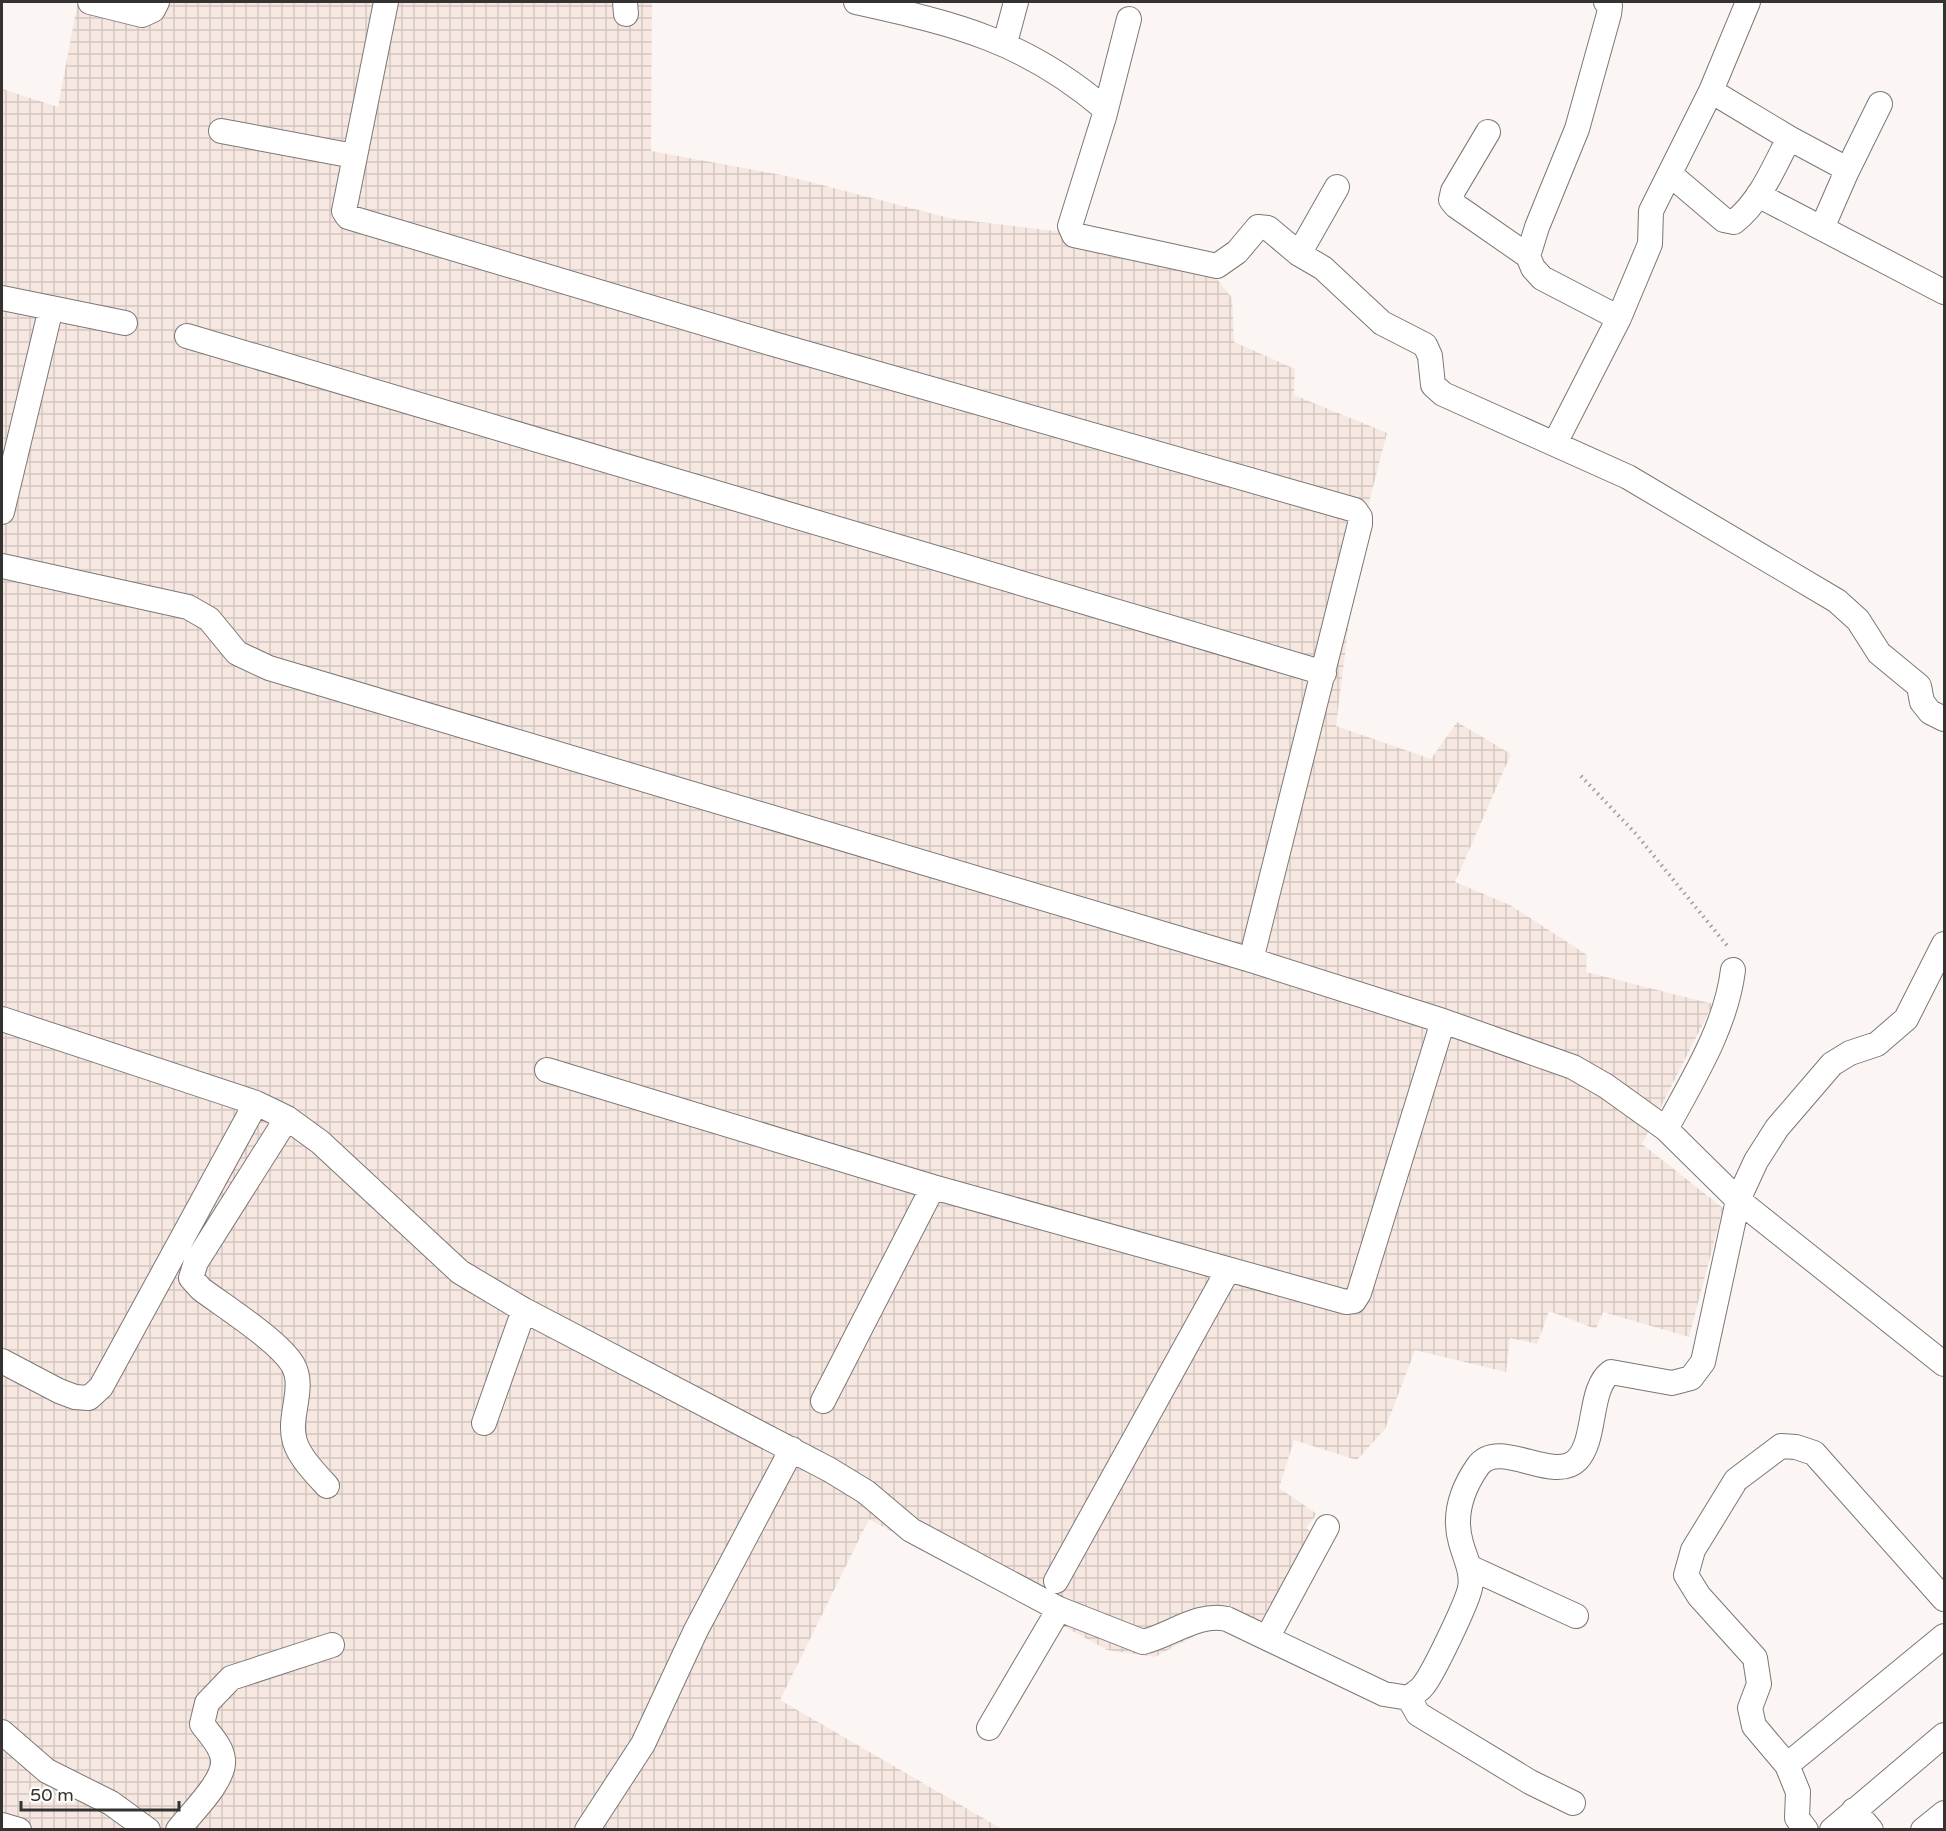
<svg xmlns="http://www.w3.org/2000/svg" width="1946" height="1831" font-family="'Varela Round',sans-serif">
  <style>
    .industrial { fill: url(#industrial-grid) }
    .lines { fill: none; stroke-linecap: round; stroke-linejoin: round }
    .minor-casing { stroke: #7d7775; stroke-width: 26 }
    .path { stroke: #a19d9c; stroke-width: 4; stroke-dasharray: 1.5 4.5; stroke-linecap: butt }
    .minor { stroke: #fff; stroke-width: 24 }
  </style>
  <defs>
    <pattern id="industrial-grid" width="8" height="8" patternUnits="userSpaceOnUse" patternTransform="scale(1.5)"><rect width="8" height="8" fill="#f6e8e1"/><path d="M0 4h8M4 0v8" fill="none" stroke="#d4c7c2"/></pattern>
  </defs>
  <rect width="100%" height="100%" fill="#fbf5f3"/>
  <path class="industrial" d="M133,2H652L651,151L787,176L953,219L1098,236L1205,264L1232,298L1234,342L1295,369L1294,395L1387,433L1359,541L1336,726L1431,759L1457,722L1511,754L1455,882L1510,905L1587,955L1586,972L1713,1004L1642,1144L1723,1208L1689,1337L1603,1312L1596,1329L1549,1311L1537,1344L1510,1338L1506,1372L1415,1350L1385,1429L1357,1460L1294,1440L1279,1488L1317,1514L1306,1528L1323,1540L1265,1647L1217,1624L1155,1657L1107,1650L869,1519L780,1700L1002,1829H2V89L58,107L77,6L126,18Z"/>
  <g class="lines">
    <defs>
      <path id="minor" d="M90,2L142,15L153,10L157,2
        M386,2L344,211L348,217L770,343L1355,510L1360,517V524L1251,960
        M625,2L626,14
        M856,2C956,24 1026,41 1105,109
        M1129,19L1104,117L1070,226L1074,235L1217,266L1237,252L1258,227L1268,228L1299,254L1323,268L1382,323L1425,345L1430,356L1433,385L1443,394L1628,477L1837,601L1858,620L1879,653L1919,686L1922,702L1930,712L1944,719
        M1005,43L1016,2
        M1711,91L1789,138L1843,167L1846,173L1822,228
        M221,131L354,156
        M1488,132L1453,191L1451,200L1456,206L1528,256L1533,268L1542,278L1619,318
        M1846,173L1880,104
        M1671,175L1724,220L1734,222C1760,202 1774,167 1789,138
        M1758,195L1944,292
        M1299,254L1337,187
        M1528,256L1537,227L1577,129L1609,14L1610,6L1606,2
        M2,298L125,323
        M187,336L1324,673
        M1555,443L1619,318L1650,244L1651,211L1711,91L1748,2
        M2,512L51,308
        M2,566L188,607L209,619L237,653L269,668L1251,960L1443,1021L1573,1067L1606,1086L1666,1129L1738,1200L1944,1364
        M2,1019L256,1103L287,1118L320,1142L460,1272L524,1310L830,1470L866,1492L911,1530L1059,1609L1143,1642C1171,1635 1199,1612 1227,1619L1384,1694L1409,1698C1413,1694 1419,1691 1423,1686C1433,1674 1467,1603 1470,1588C1473,1572 1465,1558 1461,1543C1453,1516 1462,1489 1478,1466C1499,1437 1553,1484 1577,1460C1597,1440 1588,1388 1611,1372L1672,1383L1691,1378L1703,1362L1738,1200L1756,1161L1777,1128L1832,1064L1850,1053L1877,1044L1906,1019L1944,944
        M547,1070L933,1187L1346,1302L1354,1301L1359,1293L1443,1021
        M287,1118L196,1262L191,1278L201,1289C225,1307 279,1341 293,1365C306,1388 287,1417 295,1442C300,1458 316,1474 327,1486
        M1666,1129C1693,1079 1726,1027 1733,970
        M2,1361L59,1391L75,1397L89,1398L101,1387L256,1103
        M823,1401L933,1187
        M484,1423L524,1310
        M1469,1567L1576,1616
        M1056,1581L1228,1270
        M1267,1638L1327,1527
        M1409,1698L1418,1714L1530,1782L1573,1803
        M989,1728L1059,1609
        M2,1732L47,1771L111,1803L148,1830
        M1787,1765L1754,1726L1750,1708L1759,1684L1755,1658L1699,1596L1686,1575L1693,1550L1736,1480L1781,1446L1796,1447L1814,1453L1944,1599
        M1854,1810L1871,1830
        M2,1825L19,1830
        M178,1830C191,1813 225,1781 223,1760C222,1746 209,1734 202,1724L207,1703L231,1678L332,1645
        M587,1830L643,1744L696,1630L792,1449
        M1806,1830L1797,1818L1798,1792L1787,1765L1944,1636
        M1832,1830L1944,1735
        M1923,1830L1944,1813"/>
    </defs>
    <use href="#minor" class="minor-casing"/>
    <path class="path" d="M1581,776L1636,834L1729,948"/>
    <use href="#minor" class="minor"/>
  </g>
  <rect width="1946" height="1831" fill="none" stroke="#353332" stroke-width="6"/>
  <path d="M21 1801v9h158v-9" fill="none" stroke="#353332" stroke-width="3"/>
  <text x="30" y="1801" font-size="18" fill="#353332" stroke="#ffffff" stroke-width="4.5" paint-order="stroke">50 m</text>
</svg>
